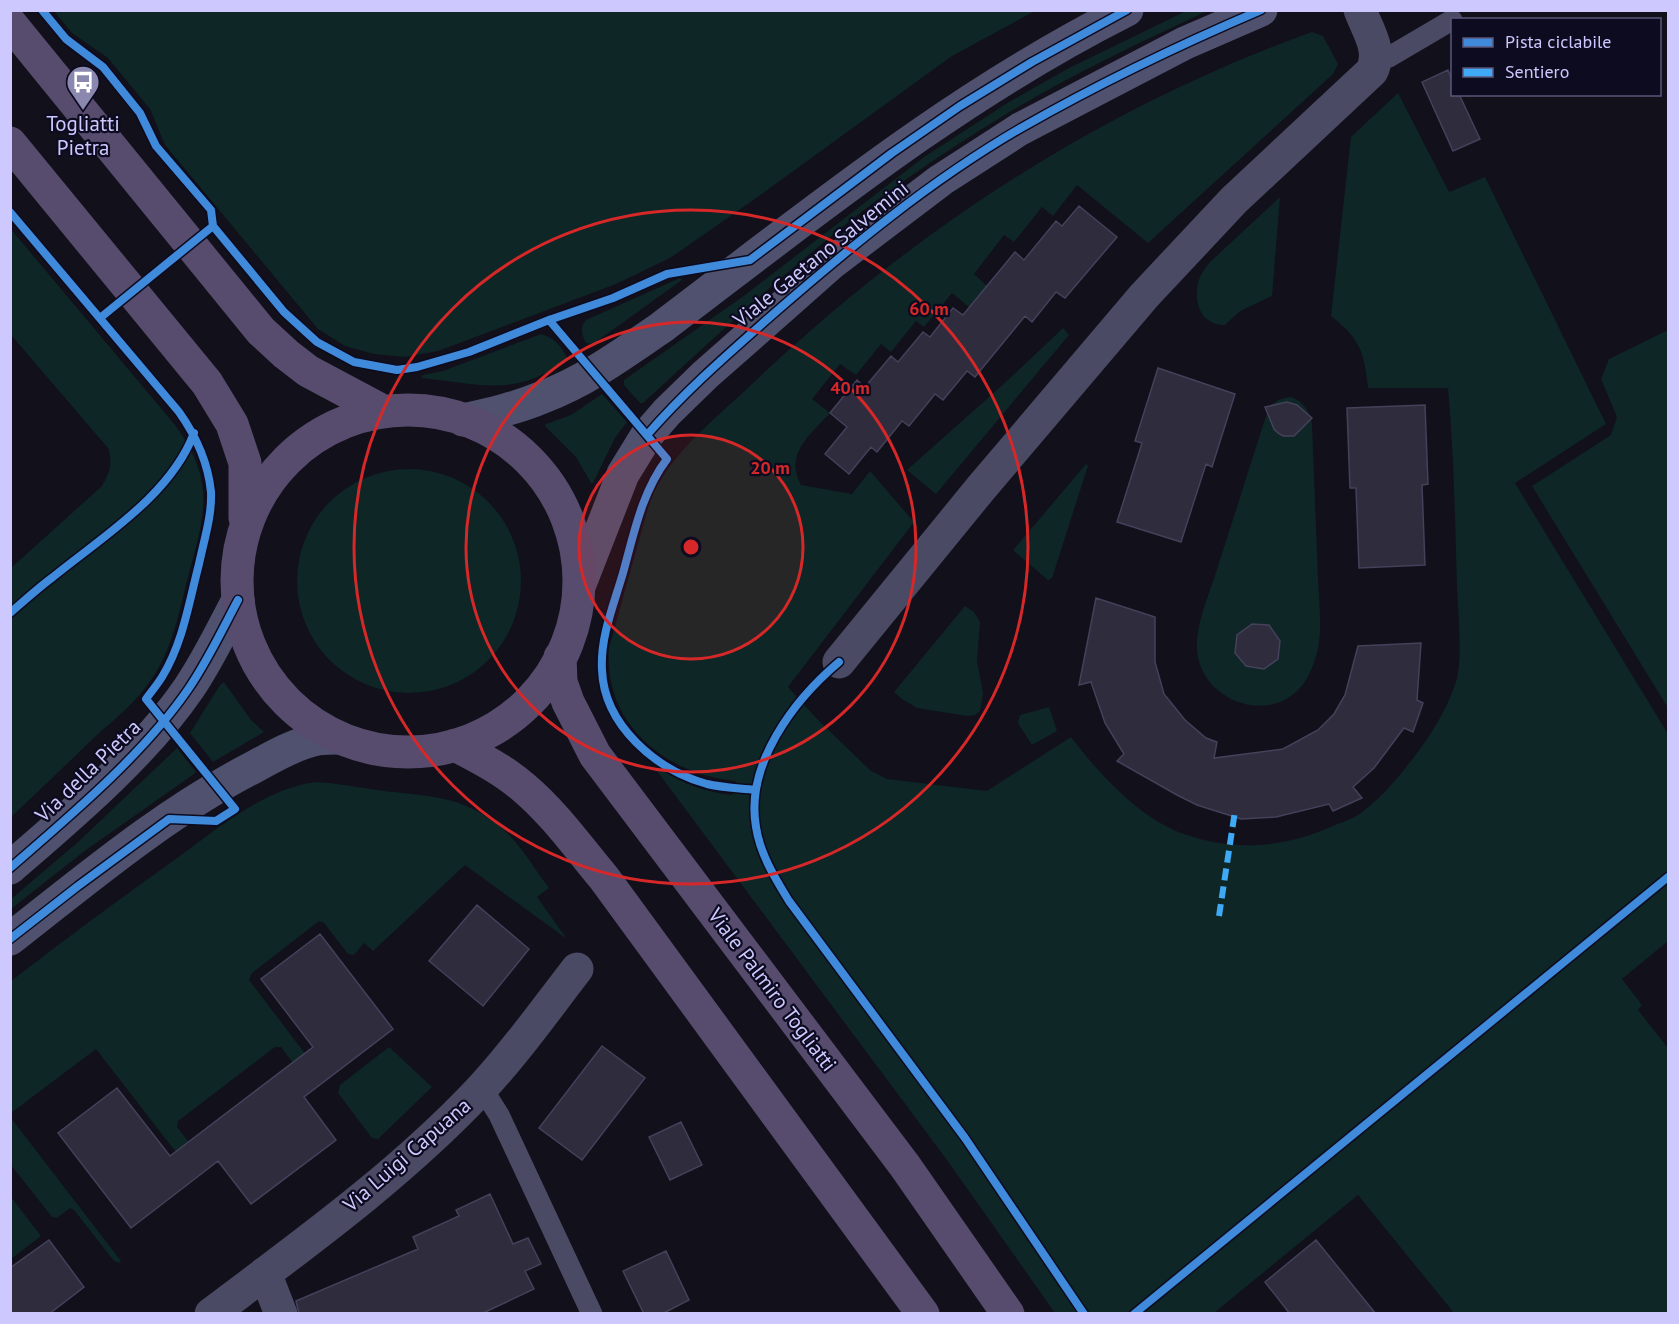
<svg xmlns="http://www.w3.org/2000/svg" width="1679" height="1324" font-family="'PT Sans',sans-serif">
  <style>
    .green { fill: #0e2626 }
    .building { fill: #2f2c3e; stroke: #44415a; stroke-width: 1.5 }
    .lines { fill: none; stroke-linecap: round; stroke-linejoin: round }
    .lane { stroke: #4a4a64; stroke-width: 21 }
    .street { stroke: #4a4a64; stroke-width: 33 }
    .secondary { stroke: #50516f; stroke-width: 33 }
    .primary { stroke: #584c6e; stroke-width: 33 }
    .quiet { stroke: #3fa9f5; stroke-width: 6; stroke-dasharray: 12 6; stroke-linecap: butt }
    .cycleway-casing { stroke: #0d0b20; stroke-width: 11 }
    .cycleway { stroke: #408adc; stroke-width: 8 }
    .ring { fill: none; stroke: #d62828; stroke-width: 3 }
    .labels { text-anchor: middle; stroke-width: 4.5; stroke-linejoin: round; paint-order: stroke }
    .poi-label { font-size: 21px; fill: #cdc9ff; stroke: #0d0b20 }
    .street-label { font-size: 21px; fill: #cdc9ff; stroke: #0d0b20 }
    .centre { fill: #d62828; stroke: #0d0b20; stroke-width: 3 }
    .ring-label { font-size: 18px; text-anchor: middle; font-weight: bold; fill: #d62828; stroke: #0d0b20; stroke-width: 4.5; stroke-linejoin: round; paint-order: stroke }
  </style>
  <rect width="100%" height="100%" fill="#11101b"/>
  <path class="green" d="M54,11H1035L952,56L752,201L670,258L616,284L438,351L405,357L374,354L345,346L318,329L165,145L150,109L108,58L72,33Z
    M1186,11H1207C1141,42 1075,73 1013,110C943,152 874,199 812,252C754,300 699,352 643,403H640L624,385V380L745,295L924,157L1009,102L1069,68Z
    M1312,32L1323,36L1338,64L1333,74L1148,243L1077,185L1053,216L1042,207L1014,242L1004,235L974,274L987,286L1005,337L952,293L924,327L916,321L891,352L881,344L856,375L840,364L812,399L830,413C810,435 784,454 801,485L852,494L870,471L914,522L788,687L818,720L871,771L887,779L987,791L1071,737C1099,774 1142,821 1187,835C1237,852 1286,847 1333,826C1342,822 1353,819 1361,813C1382,797 1398,778 1414,757C1431,735 1447,709 1456,682C1463,659 1458,613 1457,587C1455,521 1454,454 1448,388H1368C1364,351 1360,339 1331,316L1351,137L1398,93L1449,192L1485,177L1606,424L1515,483L1668,734V941L1622,979L1642,1005L1638,1010L1668,1048V1313H1454L1358,1195L1214,1313H1055L947,1160L657,771L661,769C682,784 706,792 732,795L736,781C665,774 603,724 609,648L650,501C670,453 714,420 751,385C913,230 1101,108 1312,32Z
    M1280,197L1272,296L1240,311L1225,325C1202,325 1193,304 1198,283C1200,275 1205,268 1210,262Z
    M10,228L175,425C187,442 199,462 202,483C207,513 197,543 189,573C179,612 172,654 146,687C132,705 114,720 97,735C68,763 40,790 11,817V568L102,486C110,472 113,464 108,448L11,335Z
    M680,278L682,280L593,344L586,343C581,334 580,327 586,320Z
    M1063,328L1069,335L936,494L907,470L1008,380Z
    M1668,330V708L1532,486L1611,435L1617,417L1601,379L1609,359Z
    M541,334C555,338 562,347 568,360C512,398 484,384 421,378L423,375L443,371Z
    M602,394L627,422L615,438L593,483H591L576,457L545,426L546,424L571,415Z
    M1291,397C1303,401 1310,412 1312,424C1314,476 1316,527 1318,579C1319,600 1323,636 1316,656C1312,669 1307,682 1297,691C1261,725 1198,696 1197,648C1196,622 1210,593 1217,569C1234,517 1250,465 1267,413C1272,401 1279,399 1291,397Z
    M1086,464L1088,466L1052,578L1048,580L1014,551V549Z
    M297 581a112 112 0 1 1 224 0a112 112 0 1 1-224 0Z
    M965,606L974,612L980,622L977,661L983,693L980,711L975,715L968,716L917,708L902,699L894,692Z
    M224,682L251,720L264,732L213,762L190,733L220,685Z
    M1049,707L1057,731L1032,745L1018,723L1020,715Z
    M177,748L196,772L194,774L86,850L11,909V899L78,842Z
    M315,782C334,783 351,786 370,789C418,797 454,791 497,824C518,840 533,867 549,888L537,897L567,939L465,865L373,951L364,943L354,955L348,954L324,923L319,921L252,973L249,980L313,1064L299,1071L281,1047H275L178,1121L177,1127L195,1150L182,1160L96,1049L11,1113V981C64,940 118,900 173,861C216,830 261,790 315,782Z
    M389,1047L432,1087L378,1139L372,1138L338,1093L340,1085Z
    M11,1118L121,1261L119,1263L114,1261L74,1210L70,1208L57,1218L52,1217L11,1165Z
    M11,1197L41,1236L11,1259H10Z"/>
  <path class="building" d="M1448,70L1452,80V94H1459L1480,139L1453,151L1422,82Z
    M1079,206L1117,237L1065,298L1056,292L1032,322L1025,316L975,377L967,371L943,400L935,394L909,426L902,421L877,452L871,447L849,474L825,454L847,427L830,413L857,380L865,387L891,356L898,362L923,332L930,337L953,308L963,315L1015,252L1024,260L1056,221L1062,226Z
    M1158,368L1235,394L1212,467L1206,464L1181,542L1117,522L1142,443L1135,441Z
    M1287,402L1297,405L1312,418L1294,436H1283L1278,433L1274,429L1265,407Z
    M1425,405L1428,484L1422,485L1425,565L1359,568L1356,488H1350L1347,408Z
    M1096,598L1155,617V662L1164,694L1185,720L1206,738L1217,742L1214,758L1283,749L1318,730L1334,714L1345,695L1358,646L1421,643L1417,700L1423,703L1413,732L1404,728L1374,768L1353,787L1362,798L1333,811L1329,804L1276,817L1241,819L1197,805L1177,795L1117,761L1124,754L1105,723L1091,682L1079,685Z
    M1252,624L1269,625L1280,641L1278,659L1264,669L1246,666L1235,653L1237,635Z
    M477,905L529,949L483,1006L429,961Z
    M320,934L393,1029L304,1097L336,1140L251,1204L218,1161L131,1228L58,1133L117,1088L170,1156L313,1047L261,979Z
    M602,1046L645,1078L582,1160L539,1128Z
    M681,1122L702,1165L670,1180L649,1137Z
    M490,1194L513,1244L528,1238L541,1264L525,1271L534,1289L481,1314H299L296,1301L418,1249L413,1237L459,1216L456,1210Z
    M49,1240L84,1287L49,1314H10V1268Z
    M1316,1240L1376,1314H1290L1265,1282Z
    M666,1251L689,1300L662,1314H644L623,1271Z"/>
  <g class="lines">
    <path class="lane" d="M1377,60L1389,57L1452,20
      M482,1088L499,1115L592,1314"/>
    <path class="street" d="M839,662L981,488L1144,296L1234,200L1372,71C1382,50 1368,31 1360,10
      M265,1273L281,1314
      M211,1314C304,1244 400,1175 480,1090C515,1053 546,1009 577,969"/>
    <path class="secondary" d="M463,420C490,414 517,408 543,397C586,381 624,353 662,327C814,212 956,96 1127,10
      M580,584L623,474L647,435L667,412L705,375L833,262L941,180L1020,129L1185,43L1261,10
      M10,868C70,816 144,754 189,688C208,660 222,630 238,600
      M10,939C88,878 166,812 254,767C274,756 295,744 318,739C325,738 333,738 340,738"/>
    <path class="primary" d="M10,23L261,331L286,354L308,371L383,411
      M10,143L207,383L232,424L245,463V518
      M237 581a171 171 0 1 1 342 0a171 171 0 1 1-342 0Z
      M560,657L561,682L568,702L595,755L905,1166L1008,1314
      M455,745C478,757 502,769 523,787C554,813 578,847 604,878L923,1314"/>
    <path class="quiet" d="M1219,916L1235,811"/>
    <defs>
      <path id="cycleway" d="M42,10L66,39L103,67L140,113L156,146L211,210L213,226L284,312L317,342L354,362L397,370L417,367L469,352L549,320L613,298L667,274L750,260L892,153L960,106L1032,62L1127,10
        M10,212L179,412C196,436 208,462 211,492C212,516 204,540 199,564C189,602 183,643 162,677C157,685 151,692 146,699L235,809L216,821L169,819L78,886L10,939
        M100,318L213,226
        M549,320L667,459C642,492 634,533 623,573C614,604 600,637 602,670C604,725 656,770 707,784C723,788 740,788 756,790
        M647,435C685,391 728,354 771,316C849,248 931,180 1021,128C1098,84 1179,45 1261,10
        M10,613C24,601 38,588 53,577C102,537 171,495 194,433
        M839,662C794,700 745,764 756,827C760,854 775,878 789,901L965,1138L1084,1314
        M10,868C70,816 144,754 189,688C208,660 222,630 238,600
        M1134,1314L1668,877"/>
    </defs>
    <use href="#cycleway" class="cycleway-casing"/>
    <use href="#cycleway" class="cycleway"/>
  </g>
  <circle cx="691" cy="547" r="112" fill="#d62828" fill-opacity=".12"/>
  <g class="ring">
    <circle cx="691" cy="547" r="112"/>
    <circle cx="691" cy="547" r="225"/>
    <circle cx="691" cy="547" r="337"/>
  </g>
  <defs>
    <symbol id="bus-pin" viewBox="-11 -11 22 30"><path d="M0 17L-7.5 6A9.5 9.5 0 1 1 7.5 6Z" fill="#8b88af" stroke="#0d0b20"/><path d="M-5-6H5V4H4V6H2V4H-2V6H-4V4H-5ZM-3.5-4V0h7V-4ZM-3.5 1.2v1.5H-2V1.2ZM2 1.2v1.5H3.5V1.2Z" fill="#fff"/></symbol>
  </defs>
  <g fill-rule="evenodd">
    <use href="#bus-pin" x="64" y="63" width="38" height="52"/>
  </g>
  <g class="labels">
    <g class="poi-label">
      <text x="83" y="131">Togliatti<tspan x="83" dy="24">Pietra</tspan></text>
    </g>
    <g class="street-label">
      <text transform="translate(821 254) rotate(-39)" y="7">Viale Gaetano Salvemini</text>
      <text transform="translate(88 771) rotate(-44)" y="7">Via della Pietra</text>
      <text transform="translate(772 990) rotate(53)" y="7">Viale Palmiro Togliatti</text>
      <text transform="translate(407 1155) rotate(-41)" y="7">Via Luigi Capuana</text>
    </g>
  </g>
  <circle cx="691" cy="547" r="9" class="centre"/>
  <g class="ring-label">
    <text x="929" y="315">60 m</text>
    <text x="850" y="394">40 m</text>
    <text x="770" y="474">20 m</text>
  </g>
  <rect width="1679" height="1324" fill="none" stroke="#cdc9ff" stroke-width="24"/>
  <rect x="1451" y="18" width="210" height="78" fill="#0d0b20" stroke="#5a5779" stroke-width="1.5"/>
  <rect x="1463" y="38" width="30" height="9" fill="#408adc" stroke="#5a5779" stroke-width="1.5"/>
  <text x="1505" y="48" font-size="18" fill="#cdc9ff">Pista ciclabile</text>
  <rect x="1463" y="68" width="30" height="9" fill="#3fa9f5" stroke="#5a5779" stroke-width="1.5"/>
  <text x="1505" y="78" font-size="18" fill="#cdc9ff">Sentiero</text>
</svg>
